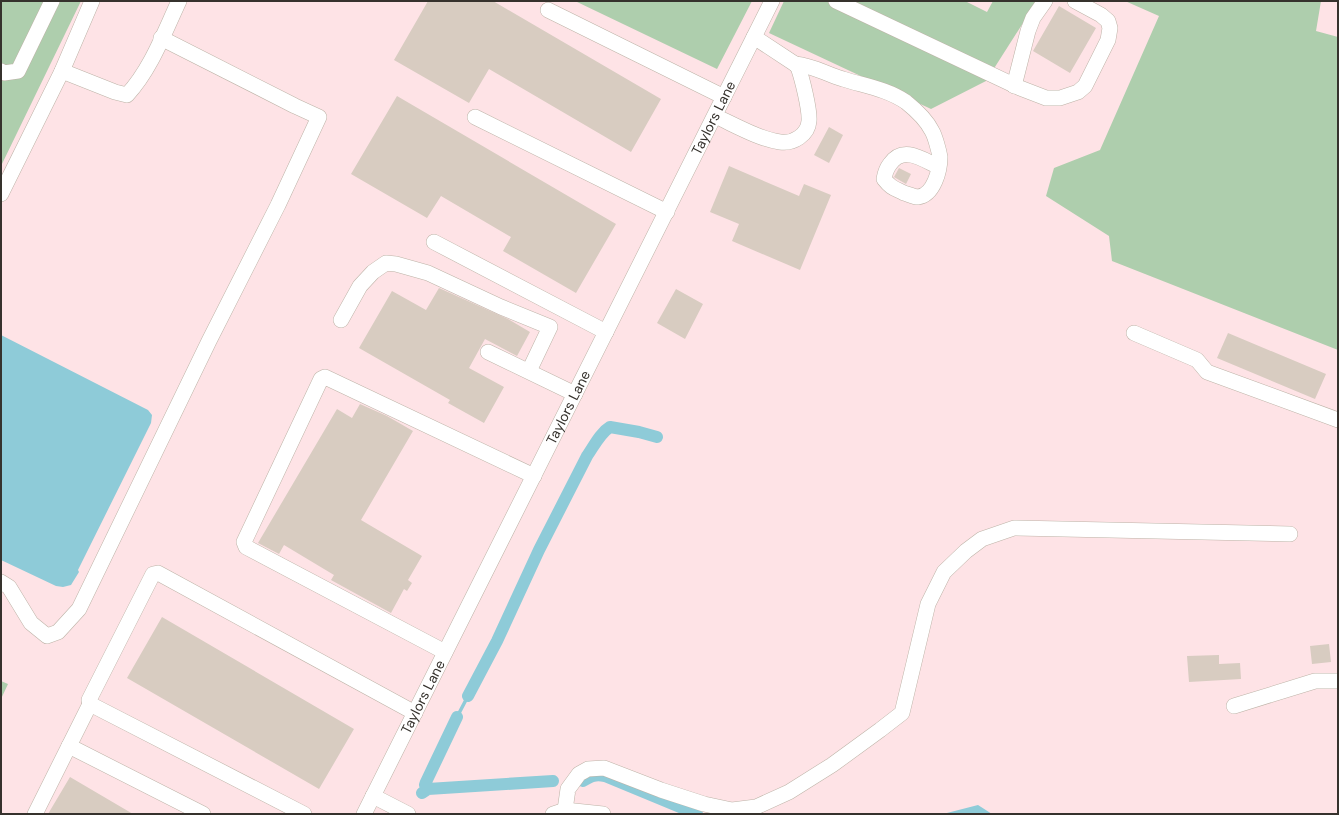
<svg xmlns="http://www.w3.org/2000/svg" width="1339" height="815" font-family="'DM Sans',sans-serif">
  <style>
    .industrial { fill: #fee3e6 }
    .green { fill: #aecead }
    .water { fill: #8ecbd8 }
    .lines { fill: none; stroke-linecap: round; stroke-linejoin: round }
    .stream { stroke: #8ecbd8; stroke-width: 3.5 }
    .canal { stroke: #8ecbd8; stroke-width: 12 }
    .building { fill: #d8ccc1 }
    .minor-casing { stroke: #bdb3a7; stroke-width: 16 }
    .minor { stroke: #fff; stroke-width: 15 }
    .labels { text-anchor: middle; stroke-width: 3.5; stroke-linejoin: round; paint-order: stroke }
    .street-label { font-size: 14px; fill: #36322d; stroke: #fdf3e6 }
  </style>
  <rect width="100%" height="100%" fill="#fdf3e6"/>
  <path class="industrial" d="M68,1H1338V814H1V129Z"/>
  <path class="green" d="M1,1H81L1,166Z
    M575,1H752L717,69Z
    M784,1H965L987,12L993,1H1037L986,81L931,109L769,33Z
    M1125,1H1321L1316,31L1338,37V350L1112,261L1109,236L1046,196L1054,168L1100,150L1159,16Z
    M1,681L8,684L1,699Z"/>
  <path class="water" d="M1,335L148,410L152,415L151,423L78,570L79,572L71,585L63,587L56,586L1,560Z
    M978,805L992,814H943Z"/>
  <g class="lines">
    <path class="stream" d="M457,717L468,696"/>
    <path class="canal" d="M468,696L497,641L539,550L587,456C594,446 600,433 610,427L639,432L657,437
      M583,781C591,776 595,774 605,776L697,814
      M428,789L425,785L426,782L457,717
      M422,793L428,789L553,781"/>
  </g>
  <path class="building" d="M428,1H493L661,99L631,152L489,69L469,103L394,60Z
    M1059,6L1096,28L1070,73L1033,51Z
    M397,96L616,224L576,293L503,251L511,237L441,196L427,218L351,174Z
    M829,127L843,135L829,163L814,155Z
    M729,166L799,196L804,184L831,195L800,270L732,241L739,224L710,212Z
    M899,168L911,174L906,184L894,177Z
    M439,288L508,319L530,332L517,356L485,339L469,368L504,387L484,423L448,403L450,400L359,348L392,291L426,310Z
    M676,289L703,304L685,339L657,323Z
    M1228,333L1326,374L1315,399L1217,358Z
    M360,404L387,416L413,431L361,520L422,556L408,580L412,583L407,591L404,589L391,613L331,580L334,575L284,545L279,554L258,543L337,409L352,418Z
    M162,617L354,729L319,789L127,678Z
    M1329,644L1331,662L1312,664L1310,646Z
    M1219,655V664L1240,663L1241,679L1189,682L1187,656Z
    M70,777L133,814H48Z"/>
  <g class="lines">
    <defs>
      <g id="minor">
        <path d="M836,1L1020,88L1046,98H1060L1078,92L1085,86L1108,40L1110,28L1108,21L1101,15L1075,1"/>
        <path d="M548,10L724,97"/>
        <path d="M795,64C815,66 825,74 843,79C865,86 887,89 906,102C916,110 926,119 932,131C935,136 939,151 940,157C940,170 934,195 918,197C914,197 908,194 904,193C894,188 891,188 884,179C885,173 886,169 890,164C903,145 922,159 939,167"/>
        <path d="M1,71L4,73L18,71L52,1"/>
        <path d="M62,71L115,92L127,95C151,69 164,33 179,1"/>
        <path d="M1014,86L1028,31L1033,18L1045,1"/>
        <path d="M715,116C735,125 759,139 780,142C793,144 808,135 809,121C810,110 802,78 798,67L795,64L754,37"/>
        <path d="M475,117L667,212"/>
        <path d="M1,194L62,71L92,1"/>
        <path d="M434,242L606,332"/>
        <path d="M341,320L360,286L373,272L386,263L396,264L428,273L501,307L550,327L529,371"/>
        <path d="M1134,333L1197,360L1207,372L1338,420"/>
        <path d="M488,352L575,394"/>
        <path d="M1,582L9,587L31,623L47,636L58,632L79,609L209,341L278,205L319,117L295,106L161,38"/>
        <path d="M445,652L246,547L244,542L321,379L325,377L534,476"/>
        <path d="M1234,706L1315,681H1338"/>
        <path d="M69,746L203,814"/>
        <path d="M373,796L408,814"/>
        <path d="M565,810L568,789L579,774L588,769L604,768L661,790L704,804L732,810L756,807L789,792L832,765L880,730L902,713L928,604L944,572L966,551L982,539L1014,528L1290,534"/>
        <path d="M35,814L90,704"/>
        <path d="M304,814L90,704L89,700L153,574L158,573L415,713"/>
        <path id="s1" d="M364,814L772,1"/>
        <path d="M553,814L565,810L603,814"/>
      </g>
    </defs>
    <use href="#minor" class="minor-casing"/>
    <use href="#minor" class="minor"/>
  </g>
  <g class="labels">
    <g class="street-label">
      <text dy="5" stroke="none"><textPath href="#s1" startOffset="779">Taylors Lane</textPath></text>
      <text dy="5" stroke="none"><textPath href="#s1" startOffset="455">Taylors Lane</textPath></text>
      <text dy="5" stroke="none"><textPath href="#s1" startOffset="131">Taylors Lane</textPath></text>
    </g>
  </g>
  <rect width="1339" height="815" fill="none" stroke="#36322d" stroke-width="4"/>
</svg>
